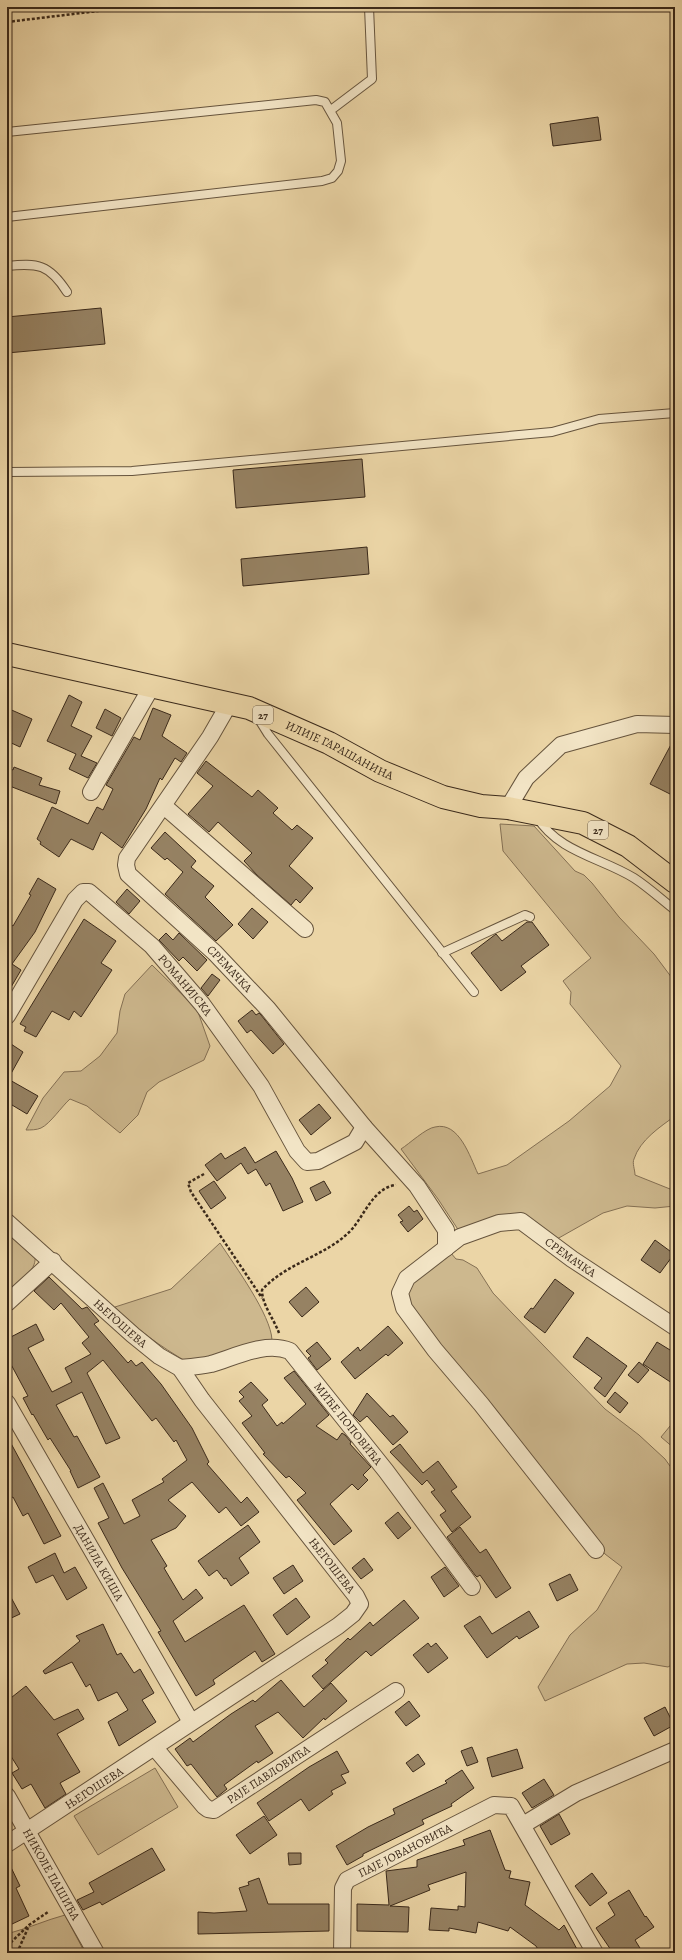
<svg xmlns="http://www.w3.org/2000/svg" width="682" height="1960" font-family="Alegreya,serif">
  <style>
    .green { fill: #cdb88e; stroke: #847054 }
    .building { fill: #968263; stroke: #3a291a }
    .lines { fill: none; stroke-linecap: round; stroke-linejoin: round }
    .service-casing { stroke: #66543d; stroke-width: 10 }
    .minor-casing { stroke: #66543d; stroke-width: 18 }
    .primary-casing { stroke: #3a291a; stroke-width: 24 }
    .path { stroke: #3a291a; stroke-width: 2.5; stroke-dasharray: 3 2; stroke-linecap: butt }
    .service { stroke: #f2e4c5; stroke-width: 8 }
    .minor { stroke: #f2e4c5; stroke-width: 16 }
    .primary { stroke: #ebd5a6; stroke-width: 22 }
    .labels { text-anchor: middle; stroke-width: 3; stroke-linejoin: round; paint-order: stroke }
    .shield { fill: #f2e4c5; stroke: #71614d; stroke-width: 1 }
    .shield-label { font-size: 11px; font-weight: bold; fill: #3a291a }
    .street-label { font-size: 12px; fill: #3a291a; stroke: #f2e4c5 }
  </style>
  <rect width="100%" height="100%" fill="#ebd5a6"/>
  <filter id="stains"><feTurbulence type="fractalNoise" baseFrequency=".005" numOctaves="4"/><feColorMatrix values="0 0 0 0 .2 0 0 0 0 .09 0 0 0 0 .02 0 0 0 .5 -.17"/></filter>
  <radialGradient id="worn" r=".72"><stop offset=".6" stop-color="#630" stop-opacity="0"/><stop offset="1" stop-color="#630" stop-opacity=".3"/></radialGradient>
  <path class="green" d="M500,824L534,826L575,871L584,875L592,883L619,917L654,954L675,982V1116C660,1127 640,1140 634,1159C632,1163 635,1170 635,1175L675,1191V1206L655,1208L627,1206L603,1213L557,1239L534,1223L459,1231L438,1199L401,1149C409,1144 426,1128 435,1127C459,1121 470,1157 478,1174L507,1165L569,1121L610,1086L621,1066L570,1004L571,992L563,981L591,958L503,851Z
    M152,965L197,1009L210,1046L204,1060L159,1082L147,1092L138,1115L120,1133L87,1106L70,1099C62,1106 50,1124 41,1128C37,1130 30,1130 26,1130L43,1098L64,1072L81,1071L100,1056L117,1033L120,1011L125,994Z
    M7,1231L35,1257C37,1271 16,1285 7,1293Z
    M220,1243C235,1266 271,1315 272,1340L252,1348L187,1362C160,1346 137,1330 115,1307L171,1289Z
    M450,1252L456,1259L463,1260L477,1268L493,1293L512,1313L605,1409L639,1435L665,1459L675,1473V1663L668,1667L644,1663L627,1664L545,1701L538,1687L570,1635L597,1610L622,1567L605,1554L410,1313L407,1293L410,1282Z
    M675,1420V1449L661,1437Z
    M155,1768L178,1807L98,1855L74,1816Z
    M65,1915L85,1953H7V1932L10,1933C29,1928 46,1920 65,1915Z"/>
  <path class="building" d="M598,117L601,140L553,146L550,124Z
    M101,308L105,344L7,353V317Z
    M362,459L365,497L236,508L233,470Z
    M367,547L369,574L243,586L241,559Z
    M69,695L82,702L71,726L92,736L81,756L97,763L88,778L69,769L76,754L47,741Z
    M7,708L32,719L20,747L7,741Z
    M153,708L171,715L162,736L187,753L181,762L175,758L162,780L160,778L146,809L122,848L101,832L93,850L71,839L59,857L40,844L41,842L37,839L52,807L88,824L97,807L103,810L113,789L106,785L134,737L140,740Z
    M105,709L121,718L112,736L96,728Z
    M675,737V784L670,794L650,784Z
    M206,761L252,797L258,790L278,808L273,813L292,830L297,825L313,838L289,866L313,888L300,903L296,899L291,905L257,875L244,861L252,853L218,822L209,832L188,814L213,786L197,773Z
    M14,767L42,778L39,785L60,791L56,804L7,785V768L13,770Z
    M165,832L196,861L191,867L214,886L205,897L233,925L216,941L165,894L183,872L167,858L165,860L151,848Z
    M38,878L56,889L35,932L12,964L21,970L7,994V922L13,926L31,895L29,894Z
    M127,889L140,901L129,914L116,902Z
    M252,908L268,922L253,939L238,924Z
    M84,919L116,941L101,963L112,970L81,1017L74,1011L69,1020L52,1011L36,1037L24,1031L26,1027L20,1024Z
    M527,922H532L549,945L521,966L526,972L501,991L471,953L496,934L502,941Z
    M166,933L173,940L179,933L207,960L197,971L183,957L179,961L159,940Z
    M212,974L220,980L208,996L201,988Z
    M252,1010L256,1015L259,1013L261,1015L284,1044L273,1054L251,1030L247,1033L238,1021Z
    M11,1044L23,1052L8,1079L38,1096L27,1114L7,1102V1051Z
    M319,1104L331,1118L311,1135L299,1120Z
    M245,1147L255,1163L276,1151L292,1178L303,1202L283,1211L270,1183L266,1186L256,1169L248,1174L241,1163L217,1181L205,1165L221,1153L225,1159Z
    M214,1181L226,1198L211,1209L199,1191Z
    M324,1181L331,1193L316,1201L310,1188Z
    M409,1206L414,1212L417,1210L423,1219L408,1232L400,1222L403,1221L398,1215Z
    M655,1240L674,1254L660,1273L641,1260Z
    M49,1277L82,1309L87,1307L99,1321L94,1324L128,1363L131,1360L136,1366L142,1362L161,1384L192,1428L209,1462L207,1464L241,1503L247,1497L259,1512L241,1526L226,1507L219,1513L192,1482L168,1500L186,1516L176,1528L151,1540L167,1566L164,1568L183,1600L196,1589L203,1598L173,1621L185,1642L244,1605L275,1654L262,1662L255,1651L213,1680L215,1684L196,1696L158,1632L161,1631L122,1568L98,1523L109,1518L94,1488L103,1483L124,1524L140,1516L132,1500L164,1482L162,1479L187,1460L176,1440L174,1442L156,1418L152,1421L103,1360L87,1373L120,1438L106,1444L82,1392L56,1405L74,1437L77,1436L100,1477L78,1488L70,1471H71L50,1438L48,1440L33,1414L32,1415L23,1398L28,1396L7,1357V1339L36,1324L44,1340L28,1348L52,1392L72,1382L65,1368L91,1354L82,1343L89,1337L61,1303L54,1310L34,1291Z
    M555,1279L574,1293L545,1333L524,1317L531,1308L533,1309Z
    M306,1287L319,1302L302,1317L289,1302Z
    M388,1326L403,1343L388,1356L386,1354L355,1379L341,1362L358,1347L360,1351Z
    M587,1337L627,1366L605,1397L594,1388L602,1378L573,1357Z
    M317,1342L331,1359L317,1370L308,1358L311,1356L306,1351Z
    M657,1342L675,1353V1385L643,1364Z
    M639,1362L649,1370L638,1383L628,1375Z
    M294,1371L329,1415L316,1426L337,1440L342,1433L345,1435L351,1442L350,1444L371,1467L363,1475L368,1480L358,1490L352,1484L330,1504L352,1531L334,1545L297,1500L306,1493L289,1476L286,1478L263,1454L265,1453L242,1423L252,1416L239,1401L244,1397L239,1392L251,1382L268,1400L262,1405L277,1426L282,1422L283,1424L306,1404L284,1378Z
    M615,1392L628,1403L620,1413L607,1402Z
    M367,1393L390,1417L393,1415L408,1432L393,1445L367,1416L360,1422L353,1415Z
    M7,1436L61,1536L44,1544L28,1513L23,1516L13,1497L7,1500Z
    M400,1444L423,1473L438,1461L457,1487L451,1491L471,1517L452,1532L440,1515L446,1511L431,1492L435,1490L427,1480L422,1485L390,1452Z
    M398,1512L411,1528L398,1539L385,1523Z
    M248,1525L260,1542L239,1558L249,1573L231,1586L226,1578L224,1579L217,1570L209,1576L198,1561Z
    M460,1527L480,1553L486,1549L511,1588L496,1598L480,1575L477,1577L475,1575L447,1537Z
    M55,1553L64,1573L75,1567L87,1588L67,1600L53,1575L36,1583L28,1567Z
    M364,1558L373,1570L361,1579L352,1568Z
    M293,1565L303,1581L284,1594L273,1578Z
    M445,1567L459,1586L444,1597L431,1577Z
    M570,1574L578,1590L557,1601L549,1584Z
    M7,1590L20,1614L7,1620Z
    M296,1598L310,1617L287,1635L273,1615Z
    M404,1600L419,1618L371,1656L366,1651L323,1689L312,1676L328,1663L325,1660L348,1638L350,1640L370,1622L373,1626Z
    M529,1611L539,1627L519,1639L517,1636L487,1658L464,1626L480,1616L492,1634Z
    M103,1624L117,1655L121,1653L134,1673L140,1669L154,1693L142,1700L156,1722L119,1746L108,1722L128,1710L117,1692L98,1701L90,1684L86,1687L72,1662L45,1674L43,1671L80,1641L76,1636Z
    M428,1643L431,1647L436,1643L448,1658L428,1673L413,1655Z
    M281,1680L304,1707L331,1683L347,1701L325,1720L324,1718L303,1738L278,1712L255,1726L273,1753L258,1763L257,1761L224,1785L227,1789L217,1797L191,1764L187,1766L175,1749L190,1738L193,1742L231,1714L253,1700L255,1702Z
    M26,1686L54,1720L78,1709L84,1719L57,1734L80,1772L60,1783L66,1794L45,1808L31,1784L22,1789L12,1773L19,1769L7,1750V1701Z
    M409,1701L420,1716L406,1726L395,1712Z
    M665,1707L674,1725L654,1736L644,1718Z
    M472,1747L478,1762L467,1766L461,1751Z
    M517,1749L523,1768L492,1777L487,1758Z
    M337,1751L349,1772L341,1775L346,1783L331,1791L333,1794L309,1811L301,1799L269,1821L257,1803L309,1767Z
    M418,1754L425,1764L413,1772L406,1763Z
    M462,1770L474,1788L451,1804L452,1806L422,1820L424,1824L363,1854V1856L347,1865L336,1846L368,1827L395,1814L393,1809L447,1783L445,1781Z
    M544,1779L554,1795L532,1808L522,1793Z
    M559,1814L570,1834L551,1845L540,1826Z
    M264,1816L277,1835L250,1854L236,1835Z
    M490,1830L505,1870L511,1871L509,1878L530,1882L525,1905L559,1930L564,1925L579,1953H540L536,1946L510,1927L508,1931L478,1922L476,1933L449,1928V1931L429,1930L431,1908L458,1910V1906L465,1907L466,1872L428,1885L430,1890L390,1906L409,1907L408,1932L357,1931V1904L389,1905L386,1871L417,1867V1860L465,1845L463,1840Z
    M152,1848L165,1870L102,1905L100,1902L83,1910L77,1900L94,1892L89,1883Z
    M288,1853H301V1864L289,1865Z
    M7,1859L20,1886L16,1888L29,1916L10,1925L7,1918Z
    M592,1873L607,1893L590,1906L575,1886Z
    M259,1878L268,1904H329V1931L198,1934V1912L214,1913L247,1911L239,1888L249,1885L248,1882Z
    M629,1890L645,1917L646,1916L654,1927L635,1940L643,1953H613L596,1928L615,1915L608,1903Z"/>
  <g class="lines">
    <defs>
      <path id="service" d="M331,110L372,79L369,7
        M7,132L316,100L325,102L337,123L341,161L338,171L332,178L322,181L7,217
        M7,266C38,263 49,264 67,292
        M7,472L132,471L552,432L599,419L675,413
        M258,718L268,734L474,992
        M537,817C558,852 602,858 634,878C648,887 662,900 675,910
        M442,953L525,915L530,917"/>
      <g id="minor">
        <path id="s1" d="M229,704L210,737L127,858L126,865L128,874L215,953L268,1009L364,1127L417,1186L446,1230V1248"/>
        <path d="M91,792L152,686"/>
        <path d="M164,806L305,929"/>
        <path d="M508,808L526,778L561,745L637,724L675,725"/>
        <path id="s2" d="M7,1016L75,900L83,892H89L152,946L202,1004L261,1086L297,1151L307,1162L318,1161L355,1142L364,1127"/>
        <path id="s3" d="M7,1222L133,1335L159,1356L180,1368L202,1400L356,1596L360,1604L353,1614L338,1626L7,1844"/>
        <path d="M7,1303L53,1261"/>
        <path id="s4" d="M180,1368C190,1367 201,1366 211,1364C235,1357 265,1341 290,1351L386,1471L472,1587"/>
        <path id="s5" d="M7,1403L191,1722"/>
        <path id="s6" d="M596,1550L481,1404L435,1350L404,1308L400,1293L407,1278L460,1237L499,1223L521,1221L572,1259L675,1327"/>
        <path id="s7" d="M155,1748L204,1806L208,1809L214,1810L396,1691"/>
        <path id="s8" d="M7,1796L96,1953"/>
        <path d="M523,1825L576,1793L675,1750"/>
        <path id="s9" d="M342,1953L343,1888L347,1880L494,1805L511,1806L595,1953"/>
      </g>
      <g id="primary">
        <path id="s10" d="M7,654L249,708L329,743L380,771L443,797L481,806L508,808L583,823L628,846L675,882"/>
      </g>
    </defs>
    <use href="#service" class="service-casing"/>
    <use href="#minor" class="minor-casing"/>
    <use href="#primary" class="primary-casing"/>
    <path class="path" d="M7,22L131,7
      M204,1174L188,1183L191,1192L262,1298
      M279,1333C274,1319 262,1305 262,1290C285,1264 324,1256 347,1234C363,1221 371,1188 396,1185
      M7,1946L29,1925L48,1912
      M17,1953L28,1928"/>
    <use href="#service" class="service"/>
    <use href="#minor" class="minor"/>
    <use href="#primary" class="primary"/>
  </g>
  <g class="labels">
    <g class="shield">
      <rect x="253" y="706" width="20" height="18" rx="3"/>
      <rect x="588" y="821" width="20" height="18" rx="3"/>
    </g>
    <g class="shield-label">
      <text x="263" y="719">27</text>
      <text x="598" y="834">27</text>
    </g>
    <g class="street-label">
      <text dy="4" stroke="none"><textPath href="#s10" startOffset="348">ИЛИЈЕ ГАРАШАНИНА</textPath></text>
      <text dy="4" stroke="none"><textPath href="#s1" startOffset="340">СРЕМАЧКА</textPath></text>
      <text dy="4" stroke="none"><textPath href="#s2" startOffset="286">РОМАНИЈСКА</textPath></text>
      <text dy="4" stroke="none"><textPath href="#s6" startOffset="533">СРЕМАЧКА</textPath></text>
      <text dy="4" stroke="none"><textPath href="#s3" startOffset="152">ЊЕГОШЕВА</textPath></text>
      <text dy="4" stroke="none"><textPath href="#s4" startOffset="206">МИЋЕ ПОПОВИЋА</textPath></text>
      <text dy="4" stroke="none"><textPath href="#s5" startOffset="184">ДАНИЛА КИША</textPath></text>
      <text dy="4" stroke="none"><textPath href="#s3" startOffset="476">ЊЕГОШЕВА</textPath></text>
      <text dy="4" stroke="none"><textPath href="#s7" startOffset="152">РАЈЕ ПАВЛОВИЋА</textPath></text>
      <text transform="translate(94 1788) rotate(-33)" y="4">ЊЕГОШЕВА</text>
      <text dy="4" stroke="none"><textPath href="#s9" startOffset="139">ПАЈЕ ЈОВАНОВИЋА</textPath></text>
      <text dy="4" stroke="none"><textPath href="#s8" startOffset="90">НИКОЛЕ ПАШИЋА</textPath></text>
    </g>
  </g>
  <rect width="682" height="1960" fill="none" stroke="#ebd5a6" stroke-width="24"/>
  <rect x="8" y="8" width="666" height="1944" fill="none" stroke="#3a291a" stroke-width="2"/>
  <rect x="12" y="12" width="658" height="1936" fill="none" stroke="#3a291a"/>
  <rect width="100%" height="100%" filter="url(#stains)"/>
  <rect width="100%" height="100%" fill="url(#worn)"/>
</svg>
